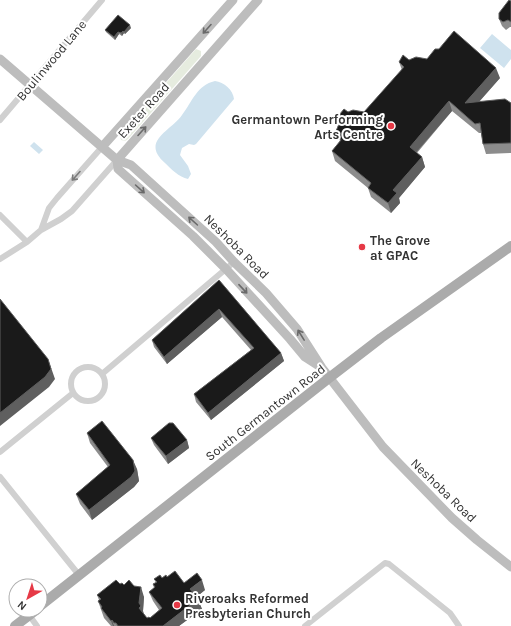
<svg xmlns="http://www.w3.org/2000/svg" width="511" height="626" font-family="Karla,sans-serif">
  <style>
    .green { fill: #e6ecdf }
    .water { fill: #cfe2ee }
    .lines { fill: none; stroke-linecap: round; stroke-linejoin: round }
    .street { stroke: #d0d0d0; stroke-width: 6 }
    .secondary { stroke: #bdbdbd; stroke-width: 9 }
    .primary { stroke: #ababab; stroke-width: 10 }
    .wall { fill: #8c8c8c }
    .shaded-wall { fill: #5f5f5f }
    .building { fill: #1a1a1a; stroke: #5f5f5f }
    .oneway { stroke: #6a6a6a }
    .oneway2 { stroke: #7a7a7a }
    .poi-dot { fill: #e63946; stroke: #fff; stroke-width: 1.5 }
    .labels { text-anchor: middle; stroke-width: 4; stroke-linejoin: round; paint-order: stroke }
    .street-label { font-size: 13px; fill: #333; stroke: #fff }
    .poi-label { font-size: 13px; font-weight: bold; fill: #333; stroke: #fff; text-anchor: start }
  </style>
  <rect width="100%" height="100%" fill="#fff"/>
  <path class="green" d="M196,49L201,51V56L128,139L125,141L121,140L120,137L121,134Z"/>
  <path class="water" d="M492,34L511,50V59L504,68L480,48Z
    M215,81C224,82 233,90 234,99L196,144L194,145L189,144L182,148L180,155L188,166L191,174L188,179C179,177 171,169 165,163C140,141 171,131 182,115C192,102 197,85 215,81Z
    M34,142L43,150L39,154L30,146Z"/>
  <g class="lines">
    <path class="street" d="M0,120L102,0
      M0,215L27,242
      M41,230L49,208L57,198L102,147
      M0,259L27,242L41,230L61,219L72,211L117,160
      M71 384a17 17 0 1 1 34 0a17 17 0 1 1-34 0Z
      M102,374L234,262
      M0,452L73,393
      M0,477L79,575
      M29,615L37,626
      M305,626L385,563L389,564L450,613L459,626"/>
    <path class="secondary" d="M0,59L117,160L131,165L216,242L234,262L266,293L297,329L322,368L383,447L452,518L477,540L511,567
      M102,147L233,0
      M117,160L118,169L193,236L226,269L290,339L305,357L319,366
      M117,160L258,0"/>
    <path class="primary" d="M40,606L329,378L381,338L511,246
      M15,626L36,610"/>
  </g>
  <path class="wall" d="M511,1V27H510L506,30L502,26L499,19Z
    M131,28L125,34L124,33L122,36L119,34L115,40L106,32L105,30Z
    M409,60L500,78L479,102L511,103V153L486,154L483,144L481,133H479L452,111L417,153L422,157L425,167L399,198L400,203L391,213L371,197L368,188L335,161L332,151L340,141L336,131L338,127L335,120L348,112H364L402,70L399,62Z
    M219,280L281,353L284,361L211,420L196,402L194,394L251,350L222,317L167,364L154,347L152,340Z
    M87,433L137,469L139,481L134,487L92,520L80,504L76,494L108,467L90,443Z
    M151,438L187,440L189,448L168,464L154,445Z
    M167,577L205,590L196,597L202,609L179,626H111L104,618L98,601L99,600L97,595L120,584L134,586L144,597L143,611L144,614L147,618H150L159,610L153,601L149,592L154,588L153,584L156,583L154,579Z"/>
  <path class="shaded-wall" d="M130,25L131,28L125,34L124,32Z
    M123,31L124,33L122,36L121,33Z
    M118,32L119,34L115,40L114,37Z
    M496,68L500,78L469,113L465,103Z
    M449,101L452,111L413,156L410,147Z
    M422,157L425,167L399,198L400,203L391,213L388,203L393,190Z
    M219,309L222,317L167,364L164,357Z
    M281,353L284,361L211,420L208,413Z
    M48,359L55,379L49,387L0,426V413Z
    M187,440L189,448L168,464L166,456Z
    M133,460L137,469L139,481L134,487L92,520L89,510Z
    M202,580L205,590L194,599L190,589Z
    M141,587L144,597L143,611L144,616L139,608V603Z
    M198,599L202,609L179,626H163Z
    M112,620L114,626H113L111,621Z"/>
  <path class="building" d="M509,0L511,1V22L508,20L503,22L499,19V13Z
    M118,15L130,25L124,32L123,31L121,33L118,32L114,37L105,30Z
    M454,31L496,68L465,103L505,99L511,103V143L483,144L480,123L475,124L449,101L410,147L422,157L393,190L397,193L388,203L368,188L371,183L332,151L341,140L336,131L339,124L335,120L344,109L348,112L353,110L364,112L404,67L399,62L403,55L409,60L416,57L427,59L435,49H439Z
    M219,280L281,353L208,413L194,394L254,348L219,309L164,357L152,340Z
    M0,299L48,359L51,369L45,377L0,413Z
    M102,421L133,460L135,471L131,477L89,510L76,494L110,465L87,433Z
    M169,423H173L187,440L166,456L151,438Z
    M175,571L184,583L197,573L202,580L190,589L198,599L163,626H118L116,623H114L112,620L111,621L101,608L102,607L98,601L101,599L97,595L116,580L120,584L122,583L124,585L129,580L134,586L141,587L139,603L141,606L139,608L147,618L149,617L150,618L162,608L149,592L155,587L153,584L157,582L154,579L160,575L162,578L166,575L167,577Z"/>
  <defs><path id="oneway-shaft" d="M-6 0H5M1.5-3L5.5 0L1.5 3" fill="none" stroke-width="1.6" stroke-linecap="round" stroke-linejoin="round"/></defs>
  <g class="oneway">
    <use href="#oneway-shaft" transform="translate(207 29) rotate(132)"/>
    <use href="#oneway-shaft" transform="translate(142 131) rotate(-48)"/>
    <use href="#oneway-shaft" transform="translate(140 189) rotate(42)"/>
    <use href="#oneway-shaft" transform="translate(193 221) rotate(-138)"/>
    <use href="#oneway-shaft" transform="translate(243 289) rotate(47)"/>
    <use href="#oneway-shaft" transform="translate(301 335) rotate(-122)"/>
  </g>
  <use class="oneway2" href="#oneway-shaft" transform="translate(76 176) rotate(132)"/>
  <g class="poi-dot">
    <circle cx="391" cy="126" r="4"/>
    <circle cx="362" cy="247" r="4"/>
    <circle cx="177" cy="605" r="4"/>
  </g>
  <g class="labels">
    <g class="street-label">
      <text transform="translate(51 60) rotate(-50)" y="5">Boulinwood Lane</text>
      <text transform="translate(143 110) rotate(-48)" y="5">Exeter Road</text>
      <text transform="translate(237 246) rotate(45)" y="5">Neshoba Road</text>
      <text transform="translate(265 412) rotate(-38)" y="5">South Germantown Road</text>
      <text transform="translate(444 490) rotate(44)" y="5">Neshoba Road</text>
    </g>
    <g class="poi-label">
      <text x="383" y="124" text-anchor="end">Germantown Performing<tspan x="383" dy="15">Arts Centre</tspan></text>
      <text x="370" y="245">The Grove<tspan x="370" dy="15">at GPAC</tspan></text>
      <text x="185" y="603">Riveroaks Reformed<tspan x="185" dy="15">Presbyterian Church</tspan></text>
    </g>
  </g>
  <g transform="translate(28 598) rotate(219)"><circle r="19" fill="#ffffff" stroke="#adadad"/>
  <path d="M0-3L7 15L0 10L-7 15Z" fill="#e63946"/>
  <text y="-6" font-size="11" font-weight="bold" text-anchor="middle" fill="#333333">N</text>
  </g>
</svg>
